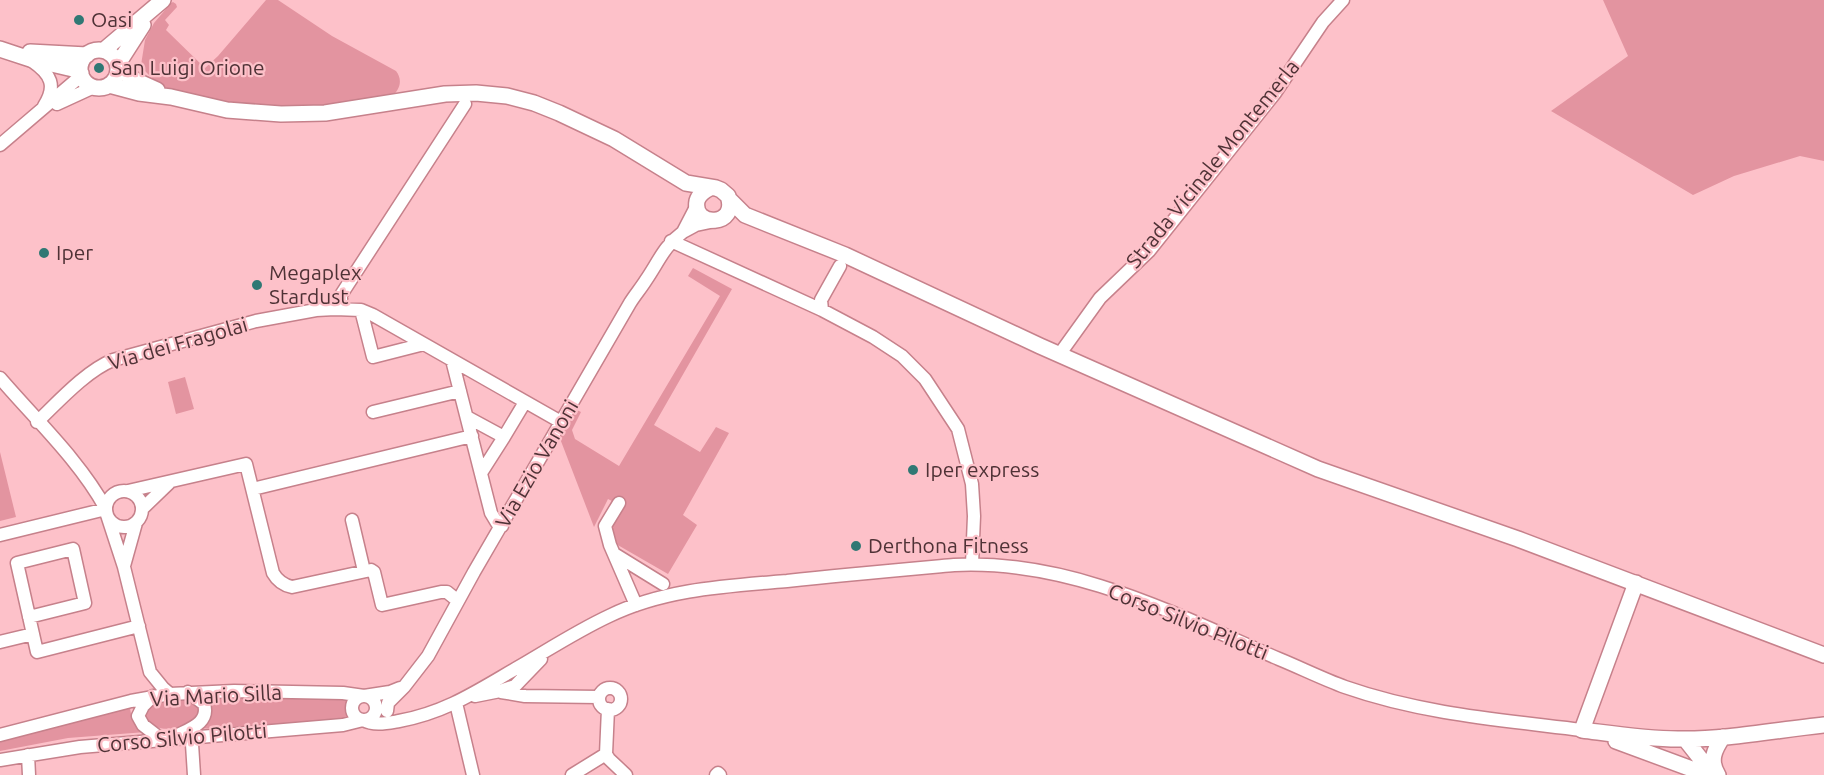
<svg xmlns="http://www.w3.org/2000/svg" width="1824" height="775" font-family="Ubuntu,sans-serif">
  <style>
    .green { fill: #e394a0 }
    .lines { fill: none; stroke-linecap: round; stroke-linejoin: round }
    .minor-casing { stroke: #c6818b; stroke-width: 15 }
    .major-casing { stroke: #c6818b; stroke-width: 18 }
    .minor { stroke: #fff; stroke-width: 12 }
    .major { stroke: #fff; stroke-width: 15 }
    .poi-dot { fill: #307874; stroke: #fdc1c9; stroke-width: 2 }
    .labels { text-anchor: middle; stroke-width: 4.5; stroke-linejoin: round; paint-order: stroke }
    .poi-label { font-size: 21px; fill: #4f3236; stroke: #fdc1c9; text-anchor: start }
    .street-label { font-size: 21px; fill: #4f3236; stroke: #fdc1c9 }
  </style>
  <rect width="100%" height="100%" fill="#fdc1c9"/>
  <path class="green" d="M266,0H278L332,36L396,71C403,80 400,90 391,97L309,110L237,105L178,93L158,84L143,69L141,65L145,40L154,23L171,3L173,2L176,4L177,7L165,20L169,25L166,30L205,68L218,56Z
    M1603,0H1824V161L1800,156L1734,176L1693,195L1551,111L1628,56Z
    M693,268L732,289L654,425L700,452L716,427L729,433L683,515L697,525L668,574L616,544L610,529L625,501L617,498L614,502L608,499L594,527L559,436L575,409L581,412L572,430L575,439L619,466L720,296L688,276Z
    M185,377L194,409L176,414L168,382Z
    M0,452L16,517L0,521Z
    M202,695L353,696C349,705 346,711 354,719L198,729Z
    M186,697L200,703L199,717C195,720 191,724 186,726C173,731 145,731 144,713C158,698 166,698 186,697Z
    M127,706L130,708C132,721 135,726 146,732L68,738L0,751V740Z"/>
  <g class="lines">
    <defs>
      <path id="minor" d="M32,61C51,74 57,86 44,106
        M57,104L94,87
        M0,145L82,75
        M697,205L683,232L696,225L715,221
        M671,241L822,310
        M840,266L821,300L822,310L873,337L902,356L925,379L958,429L972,484L974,516L972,564
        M341,309V295L465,104
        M361,310L373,357L424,344
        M1059,355L1100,298L1149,251L1275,93L1323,22L1343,0
        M452,360L491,513L497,523L502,526
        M0,378C36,420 80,461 106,509L0,535
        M373,412L460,391
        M467,417L504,437L481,473
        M37,422C59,401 86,371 113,360L256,321L316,310L335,309L361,310L373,315L561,422
        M504,437L525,402
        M253,489L472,436
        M128,491L246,464L273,573C277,580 283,585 292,587L371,570L374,572L382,605L441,592H447L458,601
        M106 509a18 18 0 1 1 36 0a18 18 0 1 1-36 0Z
        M619,503L605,526L610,545L636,605
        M142,509L169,483
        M108,518L124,567L150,672L163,688L170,694
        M352,520L364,571
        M616,555L663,584
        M124,566L136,523
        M29,617L85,603L73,549L17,563C24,593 30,622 37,652L139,626
        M0,642L33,634
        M599 699a11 11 0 1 1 22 0a11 11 0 1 1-22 0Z
        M501,692L525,696L599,697
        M352 708a12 12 0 1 1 24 0a12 12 0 1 1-24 0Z
        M153,696L143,706L138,716L143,725L161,739
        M475,696L500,691L515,686L541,659
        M456,703L473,775
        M608,709L606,754L609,759L626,775
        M387,711L388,703L404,687L428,656L474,572L630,303C635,295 641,288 646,280C659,261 664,246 683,232
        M193,732L192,744L194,775
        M0,735L131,701L170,694L234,691L343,693L364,696L390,692L400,688
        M176,736C189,729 210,723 204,704L188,692
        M28,755L29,775
        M0,760L80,747L343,725L363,720C374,726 387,723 399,721C448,712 480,689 522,665C551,648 579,630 609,616C664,589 727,586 787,581C843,575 899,570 954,565C1070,559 1175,614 1279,659C1301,668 1323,679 1345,687C1422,714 1502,720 1582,730
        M572,775L606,754
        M716,775L718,773L720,775"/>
      <path id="major" d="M0,49L30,59L73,69L81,73
        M104,50L163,0
        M80 69a19 19 0 1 1 38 0a19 19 0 1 1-38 0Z
        M30,52L87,55
        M118,64L143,25
        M118,69L137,81L157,90
        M109,85L139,93L171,97L227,110L281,114L325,113L445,94L476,93L507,96L534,103L559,113L614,139L686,183L716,188L721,190L728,196C739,227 692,228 697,201C699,194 704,191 710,188
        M730,200L745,215L845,255L1040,346L1318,469L1518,539L1824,655
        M1582,730C1614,734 1646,739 1678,739C1726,740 1776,730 1824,725
        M1582,730L1636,583
        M1685,739L1700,758L1717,775
        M1616,741L1708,775
        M1718,775C1709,761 1714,750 1723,737"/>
    </defs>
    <use href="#minor" class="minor-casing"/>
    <use href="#major" class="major-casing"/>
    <use href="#minor" class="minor"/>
    <use href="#major" class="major"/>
  </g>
  <g class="poi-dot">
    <circle cx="79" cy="20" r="6"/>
    <circle cx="99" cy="68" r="6"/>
    <circle cx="44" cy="253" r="6"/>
    <circle cx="257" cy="285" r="6"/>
    <circle cx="913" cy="470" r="6"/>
    <circle cx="856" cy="546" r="6"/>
  </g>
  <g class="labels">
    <g class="poi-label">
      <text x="91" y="27">Oasi</text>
      <text x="111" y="75">San Luigi Orione</text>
      <text x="56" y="260">Iper</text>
      <text x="269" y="280">Megaplex<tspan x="269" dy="24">Stardust</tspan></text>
      <text x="925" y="477">Iper express</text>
      <text x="868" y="553">Derthona Fitness</text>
    </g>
    <g class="street-label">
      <text transform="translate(1213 164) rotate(-51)" y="7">Strada Vicinale Montemerla</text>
      <text transform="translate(178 344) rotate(-16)" y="7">Via dei Fragolai</text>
      <text transform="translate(537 464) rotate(-60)" y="7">Via Ezio Vanoni</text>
      <text transform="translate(1188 622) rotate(22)" y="7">Corso Silvio Pilotti</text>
      <text transform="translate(216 696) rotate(-3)" y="7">Via Mario Silla</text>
      <text transform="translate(182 738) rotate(-5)" y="7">Corso Silvio Pilotti</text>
    </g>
  </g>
</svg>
